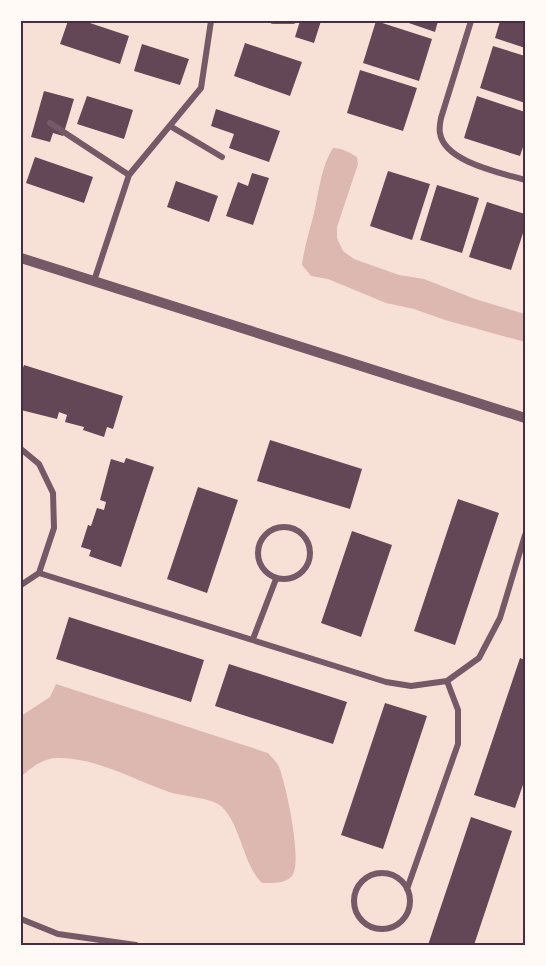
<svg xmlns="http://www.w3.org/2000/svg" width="546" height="966" font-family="Jost,sans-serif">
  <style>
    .water { fill: #dcb8b0 }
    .building { fill: #644757 }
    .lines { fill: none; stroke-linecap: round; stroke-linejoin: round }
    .minor { stroke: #755966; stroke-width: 6 }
    .tertiary { stroke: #755966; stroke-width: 10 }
    .neatline { fill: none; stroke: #4a2c40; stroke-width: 2 }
  </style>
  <rect width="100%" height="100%" fill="#f7e1d7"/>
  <path class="water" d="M333,148C342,148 349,152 357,157L358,164L337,227V238L343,251L354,259L399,275L424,279L475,299L525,314V342L445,320L414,309L386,303L328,279L311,276L302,265C304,247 310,230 314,213C319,191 321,167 333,148Z
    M56,684L268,753C272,758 277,762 279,767C286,784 303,863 292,876C285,884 272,883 262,883C242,864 240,818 218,804C208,798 182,796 169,792C135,780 92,756 56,758C44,758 29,769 21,777V716L50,697Z"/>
  <path class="building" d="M68,21H84L129,36L120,64L60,44Z
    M300,21H321L314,43L295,37Z
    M376,21L432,39L419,81L363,63Z
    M403,21H438L435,32Z
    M500,21H525V48L495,38Z
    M245,43L302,62L290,96L234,76Z
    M142,44L189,59L180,85L134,71Z
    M493,46L525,56V103L480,88Z
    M360,70L417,88L403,131L347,113Z
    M44,91L74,99L63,136L53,133L50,142L31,137Z
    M87,96L133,110L124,139L77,124Z
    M477,96L525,112V141L520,156L464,138Z
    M216,109L280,131L269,162L229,148L234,134L211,126Z
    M35,157L93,177L84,203L26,183Z
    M388,171L430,184L412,240L370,226Z
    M252,173L269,178L253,225L226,216L238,182L248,186Z
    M176,181L218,196L209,222L167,207Z
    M437,185L479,198L462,253L420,240Z
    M487,202L525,214V227L511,270L469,257Z
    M24,365L123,396L113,429L107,427L104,437L83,430L84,427L65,422L67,415L59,412L57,419L21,410V373Z
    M270,440L362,469L350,509L257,481Z
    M126,458L154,467L121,567L89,556L91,550L81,547L88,525L91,526L97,508L104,510L106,502L100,500L111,459L124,463Z
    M198,487L238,500L207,593L167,579Z
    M458,499L499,513L455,645L414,631Z
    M352,531L392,545L361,637L321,623Z
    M69,617L204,660L191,702L56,659Z
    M520,658L525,660V779L515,808L474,795Z
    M229,664L347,702L333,744L215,706Z
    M385,703L427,716L383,849L341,835Z
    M471,817L512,831L474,945H428Z"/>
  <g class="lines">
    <path class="minor" d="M273,21H293
      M471,21L441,118C440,123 439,129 440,133C444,162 502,173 525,180
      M50,123L129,175
      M170,126L222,157
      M94,281L129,175L201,88L211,21
      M21,449L39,464L53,493L54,528L39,573
      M258 553a26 26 0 1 1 52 0a26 26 0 1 1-52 0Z
      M21,585L39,573L386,682L411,686L447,681L479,658L500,618L525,535
      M253,639L276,579
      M354 901a28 28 0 1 1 56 0a28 28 0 1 1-56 0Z
      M407,889L458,744V710L447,681
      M21,919L58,934L136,945"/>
    <path class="tertiary" d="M21,258L525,418"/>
  </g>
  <rect width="546" height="966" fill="none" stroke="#fffaf5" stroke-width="45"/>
  <rect x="22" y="22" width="502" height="922" class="neatline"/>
</svg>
